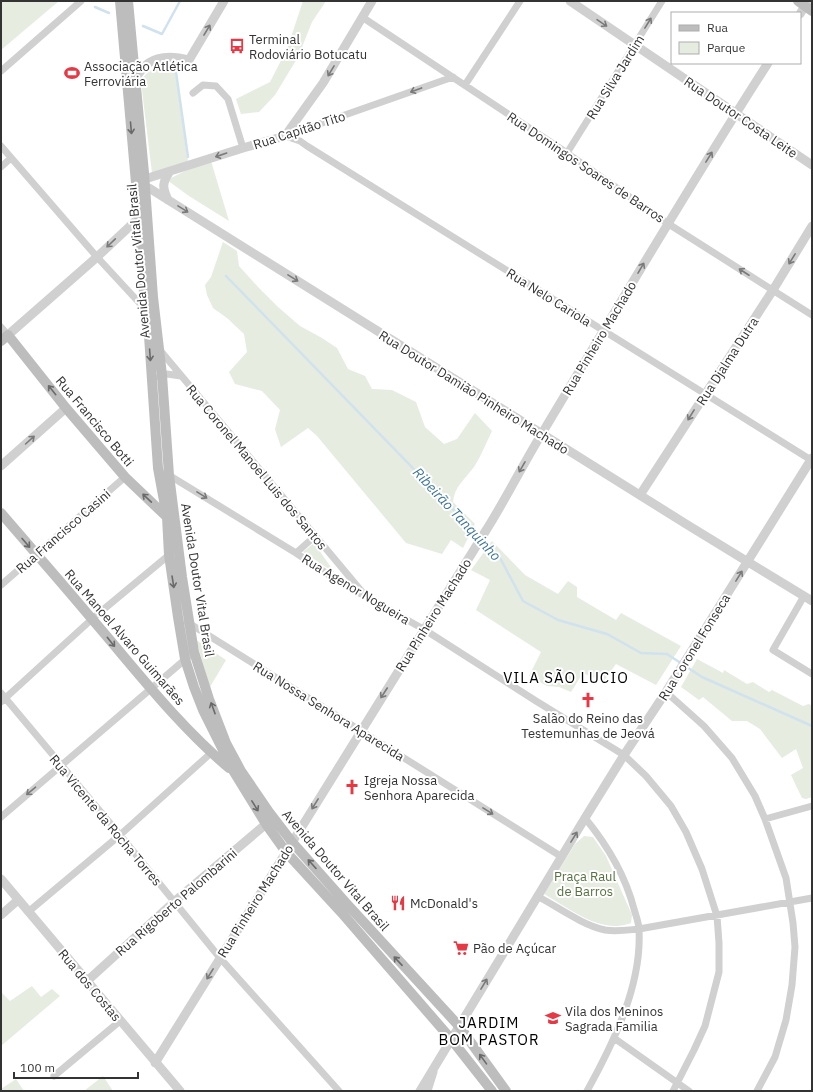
<svg xmlns="http://www.w3.org/2000/svg" width="813" height="1092" font-family="'IBM Plex Sans',sans-serif">
  <style>
    .green { fill: #e6ecdf }
    .lines { fill: none; stroke-linecap: round; stroke-linejoin: round }
    .stream { stroke: #cfe2ee; stroke-width: 2.5 }
    .minor { stroke: #d0d0d0; stroke-width: 7 }
    .tertiary { stroke: #d0d0d0; stroke-width: 9 }
    .secondary { stroke: #bdbdbd; stroke-width: 10 }
    .oneway { stroke: #7a7a7a }
    .oneway2 { stroke: #6a6a6a }
    .labels { text-anchor: middle; stroke-width: 4; stroke-linejoin: round; paint-order: stroke }
    .poi-label { font-size: 13px; fill: #333; stroke: #fff; text-anchor: start }
    .street-label { font-size: 13px; fill: #333; stroke: #fff }
    .park-label { font-size: 13px; fill: #56703f; stroke: #fff }
    .water-label { font-size: 14px; font-style: italic; fill: #3f7597; stroke: #fff }
    .quarter-label { font-size: 15px; letter-spacing: 1px; fill: #000; stroke: #fff }
  </style>
  <rect width="100%" height="100%" fill="#fff"/>
  <path class="green" d="M1,1H59L1,50Z
    M303,1H326L312,22L298,57L275,95L259,112L241,114L236,99L270,82L287,49Z
    M167,65L173,67L175,70L187,157L189,164L152,173L141,82C146,70 156,67 167,65Z
    M211,161L229,221L189,196L167,180L189,169Z
    M223,242L237,251L239,266L259,288L278,307L300,326L322,338L337,348L348,369L365,376L372,389L392,390L416,402L425,427L444,444L457,439L475,413L492,431C486,443 481,456 474,467C465,479 454,487 453,502L475,524L463,548L451,540L442,554L406,543L317,436L308,428L281,447L275,429L280,410L262,391L235,384L229,372L247,352L244,334L227,318L213,308L207,295L205,285L211,277Z
    M492,541L525,575L558,594L568,581L577,587V597L616,620L621,613L681,646L656,685L616,664L603,682L583,673L571,692L559,687L547,686L529,676L541,652L476,610L490,580L471,570Z
    M314,543L335,573L303,552Z
    M196,640L226,660L210,687Z
    M697,659L723,673L724,670L747,684L753,682L769,692L772,690L803,706L809,704L812,706V797L806,799L802,798L791,775L803,768L796,749L782,758L760,729L747,721H732L703,697L699,700L681,687Z
    M584,836L593,837L606,856L632,915L631,923C601,935 569,908 544,894L575,844Z
    M32,986L41,997L52,989L60,996L1,1046V992L10,1001Z
    M103,1076L113,1091H84Z
    M16,1079L24,1091H1V1089Z"/>
  <g class="lines">
    <path class="stream" d="M95,7L109,13
      M143,26L162,34L180,1
      M175,65L188,157
      M226,276L479,536
      M483,540L499,556L523,601L558,620L607,634L641,653L667,654L702,677L812,726"/>
    <path class="minor" d="M362,17L567,153L667,223L812,315
      M1,71L81,1
      M465,85L520,1
      M193,93L203,85L216,86L228,99L243,148
      M285,136L300,141L307,146L811,460
      M285,136L453,77
      M1,146L97,257L145,309
      M567,153L662,1
      M1,167L11,158
      M1,327L8,335
      M159,349L363,593
      M159,377L167,374L181,376
      M167,474L296,553L338,581L425,630L536,701L624,755L646,776L671,806L686,832L702,869L717,916L719,943V972L705,1026L694,1050L673,1091
      M296,553L315,536
      M1,585L125,477
      M804,596L773,650L812,674
      M187,622L562,857
      M666,692L704,726L732,758L755,796L765,819L786,878L793,923L795,947L792,985L786,1020L775,1057L757,1091
      M1,693L120,835L220,958L339,1091
      M1,702L92,619L169,555
      M1,817L188,657
      M585,818C608,846 625,874 634,909C636,916 639,923 639,930C642,985 613,1044 587,1091
      M765,819L812,806
      M537,896C558,907 582,925 605,930C616,932 628,930 639,929L812,898
      M28,912L120,835L211,753
      M614,1038L689,1091
      M54,1076L120,1021
      M428,1091L434,1072"/>
    <path class="tertiary" d="M570,1L812,165
      M800,14L808,1
      M135,81C145,56 166,54 189,60L224,1
      M139,183L145,179L243,148L285,136L323,83L372,1
      M140,189L145,187L149,188L686,524L812,601
      M168,200C162,187 162,183 170,171
      M8,335L97,257L144,213
      M1,466L66,408
      M640,495L773,290L812,226
      M1,879L180,1091
      M1,915L18,900
      M86,982L174,902L266,824
      M155,1063C264,885 374,708 485,532C506,499 523,464 544,430C618,307 690,184 768,63
      M420,1091L585,818L624,755L666,692L812,458"/>
    <path class="secondary" d="M120,1L139,217L145,309L149,336L158,468L167,517L169,555L178,617L185,659L194,687L203,710L234,772L266,824L286,852L341,912L451,1039L492,1091
      M128,1L144,173L153,297L162,375L169,475L182,577L194,652L209,699L226,743L241,771L269,812L292,842L347,904L459,1026L506,1091
      M798,1L812,11
      M1,341L8,335L66,408L125,477L168,518
      M1,513C31,548 62,583 92,619C136,670 177,724 229,768"/>
  </g>
  <defs><path id="oneway-shaft" d="M-6 0H5M1.5-3L5.5 0L1.5 3" fill="none" stroke-width="1.6" stroke-linecap="round" stroke-linejoin="round"/></defs>
  <g class="oneway">
    <use href="#oneway-shaft" transform="translate(602 23) rotate(34)"/>
    <use href="#oneway-shaft" transform="translate(648 23) rotate(-58)"/>
    <use href="#oneway-shaft" transform="translate(207 30) rotate(-59)"/>
    <use href="#oneway-shaft" transform="translate(331 71) rotate(121)"/>
    <use href="#oneway-shaft" transform="translate(416 90) rotate(160)"/>
    <use href="#oneway-shaft" transform="translate(221 155) rotate(161)"/>
    <use href="#oneway-shaft" transform="translate(709 157) rotate(-58)"/>
    <use href="#oneway-shaft" transform="translate(183 209) rotate(32)"/>
    <use href="#oneway-shaft" transform="translate(111 243) rotate(136)"/>
    <use href="#oneway-shaft" transform="translate(792 259) rotate(122)"/>
    <use href="#oneway-shaft" transform="translate(641 268) rotate(-60)"/>
    <use href="#oneway-shaft" transform="translate(744 272) rotate(-147)"/>
    <use href="#oneway-shaft" transform="translate(293 278) rotate(32)"/>
    <use href="#oneway-shaft" transform="translate(691 415) rotate(122)"/>
    <use href="#oneway-shaft" transform="translate(30 440) rotate(-42)"/>
    <use href="#oneway-shaft" transform="translate(522 467) rotate(120)"/>
    <use href="#oneway-shaft" transform="translate(202 495) rotate(32)"/>
    <use href="#oneway-shaft" transform="translate(739 576) rotate(-58)"/>
    <use href="#oneway-shaft" transform="translate(384 693) rotate(123)"/>
    <use href="#oneway-shaft" transform="translate(31 791) rotate(140)"/>
    <use href="#oneway-shaft" transform="translate(315 804) rotate(122)"/>
    <use href="#oneway-shaft" transform="translate(488 811) rotate(32)"/>
    <use href="#oneway-shaft" transform="translate(574 837) rotate(-58)"/>
    <use href="#oneway-shaft" transform="translate(210 974) rotate(122)"/>
    <use href="#oneway-shaft" transform="translate(484 984) rotate(-59)"/>
  </g>
  <g class="oneway2">
    <use href="#oneway-shaft" transform="translate(131 128) rotate(85)"/>
    <use href="#oneway-shaft" transform="translate(150 355) rotate(86)"/>
    <use href="#oneway-shaft" transform="translate(52 390) rotate(-129)"/>
    <use href="#oneway-shaft" transform="translate(147 498) rotate(-137)"/>
    <use href="#oneway-shaft" transform="translate(26 543) rotate(49)"/>
    <use href="#oneway-shaft" transform="translate(173 582) rotate(81)"/>
    <use href="#oneway-shaft" transform="translate(111 642) rotate(51)"/>
    <use href="#oneway-shaft" transform="translate(213 708) rotate(-110)"/>
    <use href="#oneway-shaft" transform="translate(255 806) rotate(58)"/>
    <use href="#oneway-shaft" transform="translate(312 864) rotate(-132)"/>
    <use href="#oneway-shaft" transform="translate(398 961) rotate(-133)"/>
    <use href="#oneway-shaft" transform="translate(483 1059) rotate(-126)"/>
  </g>
  <defs>
    <symbol id="bus-bare" viewBox="-9 -9 18 18"><path d="M-5-6H5V4H4V6H2V4H-2V6H-4V4H-5ZM-3.5-4V0h7V-4ZM-3.5 1.2v1.5H-2V1.2ZM2 1.2v1.5H3.5V1.2Z" fill="#e63946" stroke="#fff" stroke-width="2.5" paint-order="stroke"/></symbol>
    <symbol id="stadium-bare" viewBox="-9 -9 18 18"><path d="M0-5a6.5 5 0 1 0 0 10a6.5 5 0 1 0 0-10ZM-3.5-1.8h7v3.6h-7Z" fill="#e63946" stroke="#fff" stroke-width="2.5" paint-order="stroke"/></symbol>
    <symbol id="church-bare" viewBox="-9 -9 18 18"><path d="M-1.2-6h2.4v3.5h3.3v2.4h-3.3V6h-2.4V-.1h-3.3v-2.4h3.3Z" fill="#e63946" stroke="#fff" stroke-width="2.5" paint-order="stroke"/></symbol>
    <symbol id="restaurant-bare" viewBox="-9 -9 18 18"><path d="M-5-6h1v4h1v-4h1v4h1v-4h1v5L-1.5 .5V6h-2V.5L-5-1ZM5-6V6H3V1.5H1.5Q1.5-4 5-6Z" fill="#e63946" stroke="#fff" stroke-width="2.5" paint-order="stroke"/></symbol>
    <symbol id="supermarket-bare" viewBox="-9 -9 18 18"><path d="M-6-5.5h2.5l.6 2H6L4.5 2H-2.5L-4.4-4H-6ZM-1.5 3.2a1.3 1.3 0 1 0 .1 0ZM3 3.2a1.3 1.3 0 1 0 .1 0Z" fill="#e63946" stroke="#fff" stroke-width="2.5" paint-order="stroke"/></symbol>
    <symbol id="school-bare" viewBox="-9 -9 18 18"><path d="M0-5L7-2L0 1L-7-2ZM-4 1L0 2.5L4 1V4Q0 6-4 4Z" fill="#e63946" stroke="#fff" stroke-width="2.5" paint-order="stroke"/></symbol>
  </defs>
  <g fill-rule="evenodd">
    <use href="#bus-bare" x="226" y="35" width="22" height="22"/>
    <use href="#stadium-bare" x="61" y="62" width="22" height="22"/>
    <use href="#church-bare" x="577" y="689" width="22" height="22"/>
    <use href="#church-bare" x="341" y="776" width="22" height="22"/>
    <use href="#restaurant-bare" x="387" y="892" width="22" height="22"/>
    <use href="#supermarket-bare" x="450" y="937" width="22" height="22"/>
    <use href="#school-bare" x="542" y="1007" width="22" height="22"/>
  </g>
  <g class="labels">
    <g class="poi-label">
      <text x="249" y="44">Terminal<tspan x="249" dy="15">Rodoviário Botucatu</tspan></text>
      <text x="84" y="71">Associação Atlética<tspan x="84" dy="15">Ferroviária</tspan></text>
      <text x="588" y="723" text-anchor="middle">Salão do Reino das<tspan x="588" dy="15">Testemunhas de Jeová</tspan></text>
      <text x="364" y="785">Igreja Nossa<tspan x="364" dy="15">Senhora Aparecida</tspan></text>
      <text x="410" y="908">McDonald's</text>
      <text x="473" y="953">Pão de Açúcar</text>
      <text x="565" y="1016">Vila dos Meninos<tspan x="565" dy="15">Sagrada Familia</tspan></text>
    </g>
    <g class="street-label">
      <text transform="translate(615 77) rotate(-58)" y="5">Rua Silva Jardim</text>
      <text transform="translate(741 117) rotate(34)" y="5">Rua Doutor Costa Leite</text>
      <text transform="translate(299 130) rotate(-18)" y="5">Rua Capitão Tito</text>
      <text transform="translate(586 167) rotate(34)" y="5">Rua Domingos Soares de Barros</text>
      <text transform="translate(138 261) rotate(-95)" y="5">Avenida Doutor Vital Brasil</text>
      <text transform="translate(549 297) rotate(32)" y="5">Rua Nelo Cariola</text>
      <text transform="translate(599 338) rotate(-59)" y="5">Rua Pinheiro Machado</text>
      <text transform="translate(727 361) rotate(-57)" y="5">Rua Djalma Dutra</text>
      <text transform="translate(474 392) rotate(32)" y="5">Rua Doutor Damião Pinheiro Machado</text>
      <text transform="translate(95 421) rotate(50)" y="5">Rua Francisco Botti</text>
      <text transform="translate(257 467) rotate(50)" y="5">Rua Coronel Manoel Luis dos Santos</text>
      <text transform="translate(63 531) rotate(-41)" y="5">Rua Francisco Casini</text>
      <text transform="translate(198 580) rotate(81)" y="5">Avenida Doutor Vital Brasil</text>
      <text transform="translate(356 589) rotate(31)" y="5">Rua Agenor Nogueira</text>
      <text transform="translate(433 615) rotate(-58)" y="5">Rua Pinheiro Machado</text>
      <text transform="translate(125 637) rotate(49)" y="5">Rua Manoel Alvaro Guimarães</text>
      <text transform="translate(694 647) rotate(-58)" y="5">Rua Coronel Fonseca</text>
      <text transform="translate(329 711) rotate(32)" y="5">Rua Nossa Senhora Aparecida</text>
      <text transform="translate(106 820) rotate(50)" y="5">Rua Vicente da Rocha Torres</text>
      <text transform="translate(336 870) rotate(49)" y="5">Avenida Doutor Vital Brasil</text>
      <text transform="translate(255 901) rotate(-58)" y="5">Rua Pinheiro Machado</text>
      <text transform="translate(176 902) rotate(-41)" y="5">Rua Rigoberto Palombarini</text>
      <text transform="translate(90 985) rotate(50)" y="5">Rua dos Costas</text>
    </g>
    <g class="park-label">
      <text x="585" y="881">Praça Raul<tspan x="585" dy="15">de Barros</tspan></text>
    </g>
    <g class="water-label">
      <text transform="translate(457 514) rotate(47)" y="5">Ribeirão Tanquinho</text>
    </g>
    <g class="quarter-label">
      <text x="566" y="683">VILA SÃO LUCIO</text>
      <text x="489" y="1028">JARDIM<tspan x="489" dy="17">BOM PASTOR</tspan></text>
    </g>
  </g>
  <rect width="813" height="1092" fill="none" stroke="#333333" stroke-width="4"/>
  <rect x="671" y="12" width="130" height="52" fill="#ffffff" stroke="#adadad"/>
  <rect x="679" y="25" width="20" height="6" fill="#bdbdbd" stroke="#adadad"/>
  <text x="707" y="32" font-size="12" fill="#333333">Rua</text>
  <rect x="679" y="42" width="20" height="12" fill="#e6ecdf" stroke="#adadad"/>
  <text x="707" y="52" font-size="12" fill="#333333">Parque</text>
  <path d="M14 1072v6h124v-6" fill="none" stroke="#333333" stroke-width="2"/>
  <text x="20" y="1072" font-size="12" fill="#333333" stroke="#ffffff" stroke-width="3" paint-order="stroke">100 m</text>
</svg>
